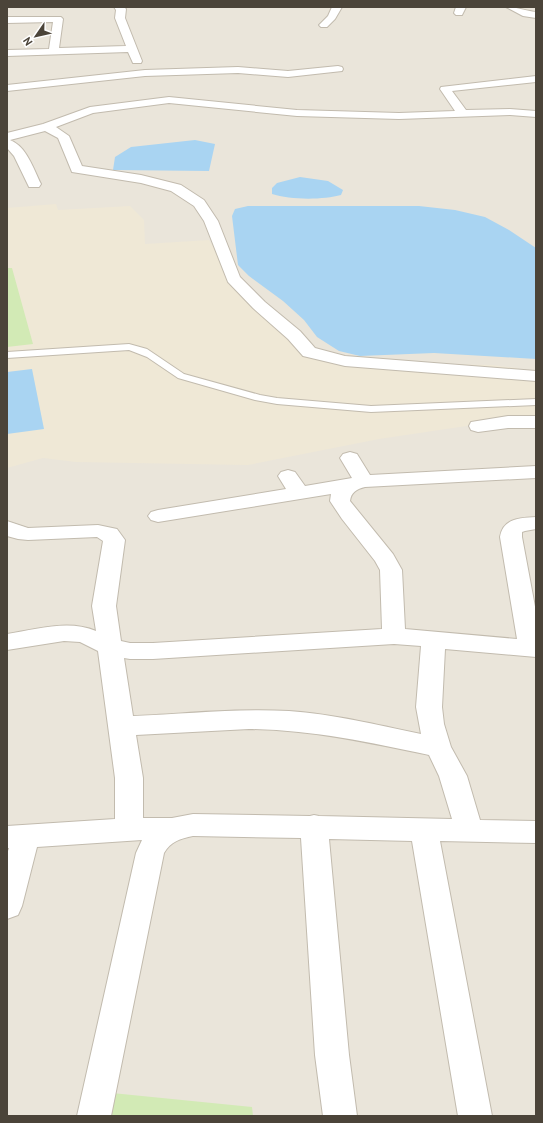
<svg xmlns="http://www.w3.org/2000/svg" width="543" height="1123" font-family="'PT Sans',sans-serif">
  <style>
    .residential { fill: #eae5da }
    .education { fill: #efe8d6 }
    .green { fill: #d2eab5 }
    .water { fill: #a9d4f2 }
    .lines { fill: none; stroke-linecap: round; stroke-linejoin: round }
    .service-casing { stroke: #c2bbae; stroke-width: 2 }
    .minor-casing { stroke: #c2bbae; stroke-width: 2 }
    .service { fill: #fff; fill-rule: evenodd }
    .minor { fill: #fff; fill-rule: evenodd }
  </style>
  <rect width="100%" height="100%" fill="#f6f3ec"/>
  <path class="residential" d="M7,7H536V1116H7Z"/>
  <path class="education" d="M56,204L58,210L130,206L144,220L145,244L209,240L234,284L329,360L433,364L491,365L517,368L536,382V417H526L379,439L248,465L76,462L43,458L7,468V208Z"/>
  <path class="green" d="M7,268H12L33,344L7,347Z
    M102,1092L252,1107L253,1116H99Z"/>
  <path class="water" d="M195,140L215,144L209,171L113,170L115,157L131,147Z
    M300,177L328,181L343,190L341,195C323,200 290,200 272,194V188L277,183Z
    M248,206H419L455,210L485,217L509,230L536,248V359L434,353L360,356L339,351L317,337L304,320L283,301L249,276L238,265L232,216L235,209Z
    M32,369L44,429L7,434V372Z"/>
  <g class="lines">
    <defs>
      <path id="service" d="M129,344L147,349L184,374L260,395L277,398L371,406L536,399V405L371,412L277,404L255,400L178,378L147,357L129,350L7,358V352Z"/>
      <path id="minor" d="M114,7H124L126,9L125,18L142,61L141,63H133L128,52L7,56V50L49,49L53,22L7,23V17H61L63,19L59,48L126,46L115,18L116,10Z
        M332,7H342L335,19L327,27H321L319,25L328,16Z
        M456,7H466L462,15H456L454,13Z
        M506,7C517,7 525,11 536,12V18L523,16Z
        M338,66L342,67L343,69L342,71L288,77L238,73L145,76L7,91V85L145,70L238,67L288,71Z
        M536,76V82L452,91L466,110L510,109L536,111V117L510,115L399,119L297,116L169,103L93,113L56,127L69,136L82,166L141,175L181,185L204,200L218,221L240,277L265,302L300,331L315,348L345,356L536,371V381L345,366L303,356L288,339L253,308L228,282L204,221L194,206L171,191L141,183L72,172L58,138L45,131L10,140C27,147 33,168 41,184L39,187H29L14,156L7,148V133L43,124L90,107L169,97L297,110L399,113L455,111L440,89L441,87Z
        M508,416H536V428H508L478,432L471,430L469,426L471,422Z
        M350,452L357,454L370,475L536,466V478L365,487C357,489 351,492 350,501L393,554L402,570L405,629L517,639L500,537C503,518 520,518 536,517V529L525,531L522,532V537L536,612V657L445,649L442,707L444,724L451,747L467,776L480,820L536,821V843L440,841L492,1116H458L412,841L329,839L349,1055L357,1116H323L315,1055L301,838L193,836C180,839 171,841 164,853L111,1116H77L136,853L142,840L37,847L22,906L18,915L7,919V854L9,848H7V826L115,819V778L98,651L80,642L64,641L7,650V634C35,630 68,619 96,631L92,606L103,541L97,537L28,540L18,539L7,536V521L28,528L98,525L117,529L125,540L116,606L121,641L130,643H153L382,629L380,570L375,561L342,519L330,501L331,494L158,522L151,520L148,516L151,512L158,510L286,489L278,476L281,472L288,470L295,472L305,486L352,478L340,458L343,454ZM394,644L421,646L416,707L421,734C377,725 333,714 289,711C237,708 185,714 133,716L124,658L130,659H153ZM249,729C312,730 367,742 429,755L439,776L452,819L319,816L314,815L310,816L193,814L172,818H143V778L136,735Z"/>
    </defs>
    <use href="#service" class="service-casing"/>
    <use href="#minor" class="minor-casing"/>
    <use href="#service" class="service"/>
    <use href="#minor" class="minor"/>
  </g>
  <rect width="543" height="1123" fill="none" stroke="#4b4439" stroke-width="16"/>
  <g transform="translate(36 36) rotate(236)" stroke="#ffffff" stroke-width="3" paint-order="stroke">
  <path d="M0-3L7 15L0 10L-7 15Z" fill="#4b4439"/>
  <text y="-6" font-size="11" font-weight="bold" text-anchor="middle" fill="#4b4439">N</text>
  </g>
</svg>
